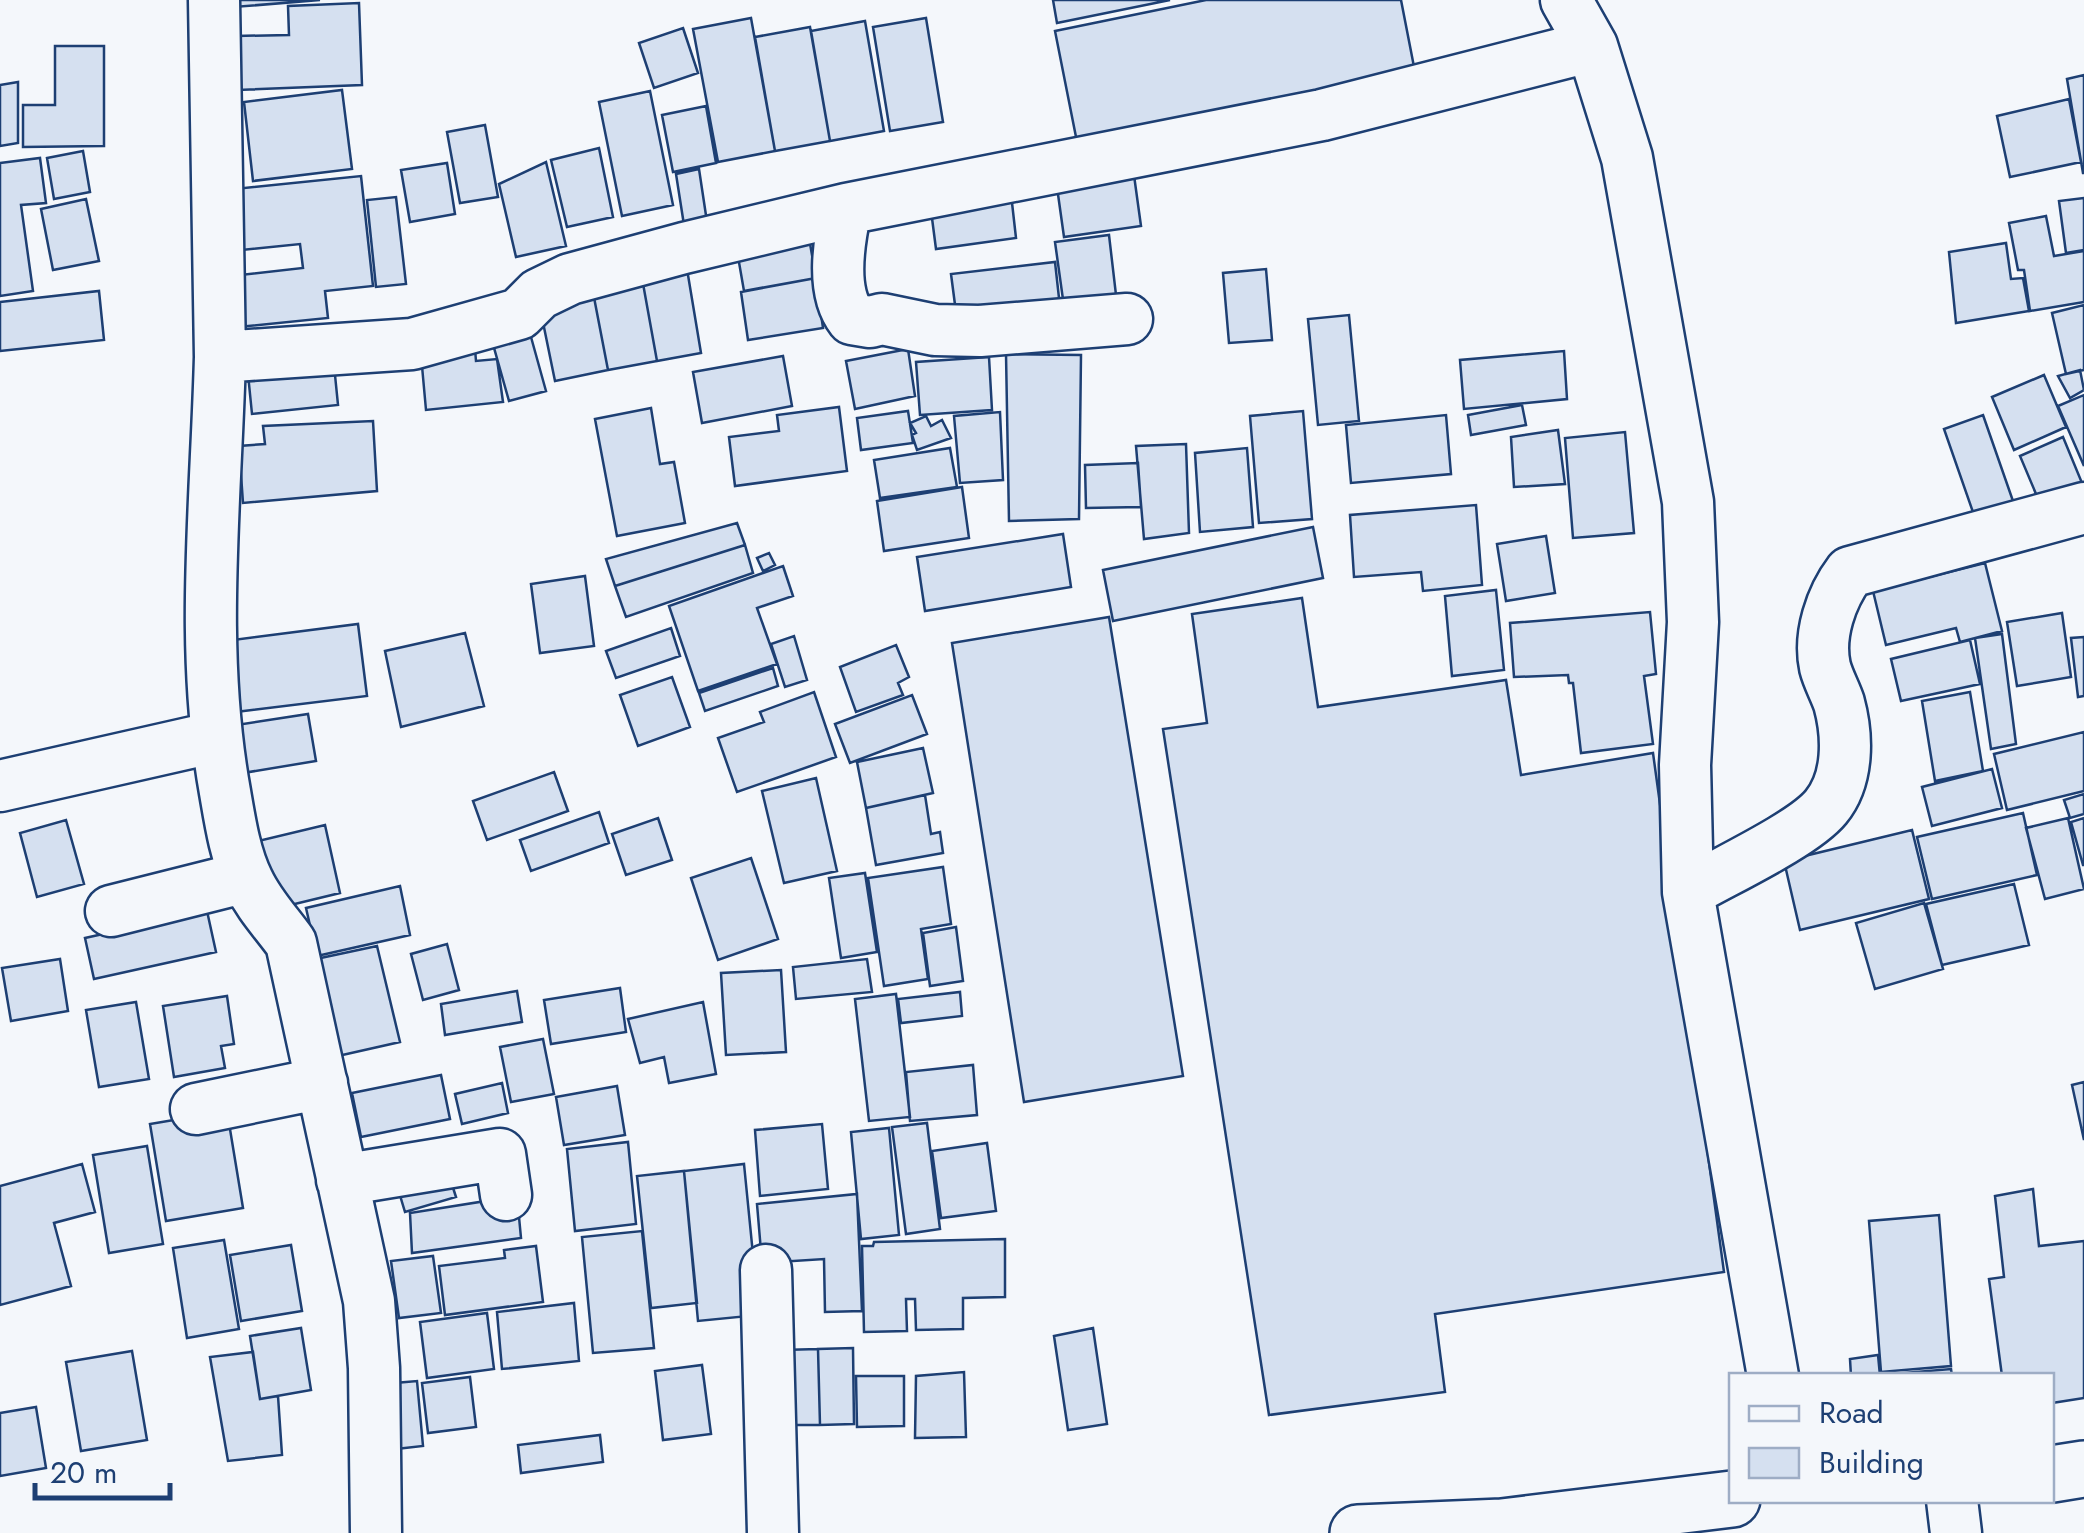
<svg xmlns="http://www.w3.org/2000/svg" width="2084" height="1533" font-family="Jost,sans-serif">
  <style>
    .building { fill: #d5e0f0; stroke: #1d3f73; stroke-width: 2.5 }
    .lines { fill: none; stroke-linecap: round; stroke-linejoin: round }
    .minor-casing { stroke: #1d3f73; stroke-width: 55 }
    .highway-casing { stroke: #1d3f73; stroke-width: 60 }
    .minor { stroke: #f4f7fb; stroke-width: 50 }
    .highway { stroke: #f4f7fb; stroke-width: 55 }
  </style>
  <rect width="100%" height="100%" fill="#f4f7fb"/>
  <path class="building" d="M234,0H320L234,7Z
    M1053,0H1170L1057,23Z
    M1206,0H1401L1416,77L1078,147L1055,31Z
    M359,3L362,85L238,90L236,36L289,35L288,6Z
    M751,18L775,151L718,162L693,29Z
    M926,18L943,122L890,131L873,27Z
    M865,21L884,131L830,141L811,31Z
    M810,27L830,141L775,151L755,37Z
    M683,28L698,73L654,88L639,43Z
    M55,46H104V146L23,147V105H55Z
    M2084,75V173H2083L2067,79Z
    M18,82V143L0,146V85Z
    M342,90L352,169L253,181L244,102Z
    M650,91L673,205L622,216L599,102Z
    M2069,99L2081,162L2010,177L1997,116Z
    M706,106L716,163L673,172L662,115Z
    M485,125L498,197L460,203L447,132Z
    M599,148L613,217L567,227L551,160Z
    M83,151L90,192L54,199L47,158Z
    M40,158L46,203L21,205L33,291L0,296V163Z
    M546,162L566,246L516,257L499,184Z
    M447,163L455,214L410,222L401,170Z
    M1133,168L1141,226L1064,237L1056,180Z
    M699,169L707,222L684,225L676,174Z
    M361,176L373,286L325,291L328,318L228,328L222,277L303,268L300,244L232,251L225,190Z
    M1010,185L1016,238L936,249L929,195Z
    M396,197L406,284L376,287L367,200Z
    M2084,198V250L2066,253L2059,201Z
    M86,199L99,261L53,270L41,209Z
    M2046,216L2054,256L2084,251V302L2030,311L2024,270H2018L2009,223Z
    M808,232L816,278L744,291L736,245Z
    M1109,235L1118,312L1066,321L1055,242Z
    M2006,243L2011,279L2023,278L2029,311L1956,323L1949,252Z
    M1055,262L1060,307L957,320L951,274Z
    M687,269L701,353L657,361L642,278Z
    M1266,269L1272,340L1229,343L1223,273Z
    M642,278L657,361L608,370L592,287Z
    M816,278L823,328L748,340L741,292Z
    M592,287L608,370L555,381L538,298Z
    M99,291L104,340L0,351V302Z
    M2084,305V370L2066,374L2052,313Z
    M1349,315L1359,421L1318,425L1308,319Z
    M526,319L546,391L509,401L489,330Z
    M475,349L476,361L497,359L503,402L426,410L422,366Z
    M908,349L915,396L855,409L846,361Z
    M1564,351L1567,399L1464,409L1460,360Z
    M1006,354L1081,355L1079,519L1009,521Z
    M783,356L792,406L702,423L693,372Z
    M989,357L992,410L920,415L916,362Z
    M334,365L338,405L252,414L248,374Z
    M2080,370L2084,390L2070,398L2058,376Z
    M2044,375L2066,427L2014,450L1992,397Z
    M2084,395V466L2058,406Z
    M1522,405L1526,425L1471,435L1468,415Z
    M839,407L847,471L735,486L729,437L779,431L777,415Z
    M651,408L660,464L674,462L685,523L617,536L595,419Z
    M908,411L913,443L861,450L857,418Z
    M1303,411L1312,519L1259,523L1250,416Z
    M1000,412L1003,480L960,483L954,416Z
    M1446,415L1451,474L1351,483L1346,425Z
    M1983,415L2013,501L1974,515L1944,429Z
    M926,416L931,426L942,420L951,438L917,450L912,435L916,433L910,423Z
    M373,421L377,491L243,503L239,446L265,444L263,426Z
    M1558,430L1565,484L1514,487L1511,437Z
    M1625,432L1634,533L1573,538L1565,438Z
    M2063,437L2082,483L2039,501L2020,456Z
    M1186,444L1189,533L1144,539L1136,446Z
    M950,448L957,487L880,498L874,460Z
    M1247,448L1253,527L1200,532L1195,453Z
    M1138,463L1141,507L1086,508L1085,465Z
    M962,487L969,538L884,551L877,501Z
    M1476,505L1482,585L1423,591L1421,572L1354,577L1350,515Z
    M737,523L745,545L615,586L606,559Z
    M1313,527L1323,578L1113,621L1103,570Z
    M1063,534L1071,587L925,611L917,557Z
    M1546,536L1555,593L1506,601L1497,544Z
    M745,545L753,573L626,617L615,586Z
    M769,553L775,565L763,571L757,558Z
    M1985,563L2002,631L1960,642L1956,628L1886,645L1873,591Z
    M783,566L793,596L757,608L777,664L698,691L669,606Z
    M585,576L594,646L540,653L531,584Z
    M1496,590L1504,670L1452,676L1445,596Z
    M1302,598L1318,707L1506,680L1521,775L1653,753L1724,1272L1435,1314L1445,1392L1269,1415L1163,729L1207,723L1192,614Z
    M1650,612L1656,674L1644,676L1653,744L1581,753L1573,683H1569L1568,675L1514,677L1510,623Z
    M2062,613L2071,677L2017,686L2007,622Z
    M1109,617L1183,1076L1024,1102L952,643Z
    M358,624L367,696L219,714L210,643Z
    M671,628L680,656L616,678L606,651Z
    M465,633L484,706L401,727L385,651Z
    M2002,634L2016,744L1991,749L1975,638Z
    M794,636L807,680L785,687L771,644Z
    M2084,637V696L2078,697L2071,638Z
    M1970,640L1980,684L1901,701L1891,659Z
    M896,645L909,677L898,683L903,695L856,712L840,667Z
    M773,668L778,686L705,711L699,693Z
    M672,677L690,727L638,746L620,695Z
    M814,692L836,757L737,792L718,738L764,722L760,712Z
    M1970,692L1983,771L1935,781L1922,701Z
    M912,695L927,734L850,763L835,724Z
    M308,714L316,761L237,774L230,726Z
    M2084,732V791L2007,810L1994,754Z
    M923,748L933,793L866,808L857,762Z
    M1992,769L2002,808L1932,826L1922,787Z
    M554,772L568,811L487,840L473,801Z
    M816,778L837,871L784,883L762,791Z
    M2084,794V814L2070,818L2064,800Z
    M925,795L931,834L940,832L943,853L876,865L866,808Z
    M599,812L609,843L531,871L520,840Z
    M2023,813L2037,875L1932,899L1917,837Z
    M658,818L672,860L626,875L612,834Z
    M2068,818L2084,889L2045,899L2026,828Z
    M2084,818V865H2083L2071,822Z
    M66,820L84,884L37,897L20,833Z
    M325,825L340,893L270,910L254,842Z
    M1912,830L1929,899L1800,930L1784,861Z
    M751,858L778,939L718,960L691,878Z
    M943,867L951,924L921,929L928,979L884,986L868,878Z
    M865,873L877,952L841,958L829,878Z
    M2014,884L2029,945L1942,965L1926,904Z
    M400,886L410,935L317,956L306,908Z
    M1924,903L1943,969L1875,989L1856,923Z
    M207,911L216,952L94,979L85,938Z
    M956,927L963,981L930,986L923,933Z
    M447,944L459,990L423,1000L411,954Z
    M377,946L400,1042L338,1056L316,959Z
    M60,959L68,1011L11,1021L2,968Z
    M867,959L872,992L796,999L793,967Z
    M781,970L786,1052L726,1055L721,973Z
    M620,988L626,1032L551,1044L544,1000Z
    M517,991L522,1022L445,1035L441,1004Z
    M960,992L962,1016L901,1023L898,999Z
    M896,994L910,1117L869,1121L855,999Z
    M227,996L234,1044L221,1046L225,1068L174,1077L163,1006Z
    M136,1002L149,1079L99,1087L86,1010Z
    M703,1002L716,1074L669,1083L664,1057L640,1063L628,1019Z
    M543,1039L554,1094L511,1102L500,1047Z
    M973,1065L977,1115L910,1121L906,1072Z
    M441,1075L450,1119L361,1137L352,1093Z
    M2084,1082V1140L2072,1085Z
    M502,1083L508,1113L462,1124L455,1094Z
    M617,1086L625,1135L564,1145L556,1097Z
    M227,1111L243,1208L166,1221L150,1124Z
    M927,1123L940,1229L906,1234L892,1127Z
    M822,1124L828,1189L760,1196L755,1130Z
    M889,1128L899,1235L861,1239L851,1132Z
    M628,1142L636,1224L575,1231L567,1149Z
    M987,1143L996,1211L941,1218L932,1151Z
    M147,1146L163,1244L109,1253L93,1155Z
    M82,1164L95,1212L54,1223L71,1286L0,1305V1186Z
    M744,1164L759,1315L698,1321L684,1171Z
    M446,1166L456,1197L405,1212L396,1182Z
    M684,1171L697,1303L651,1308L637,1176Z
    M2033,1189L2039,1246L2084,1241V1398L2052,1403V1376H2002L1989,1279L2004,1277L1995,1196Z
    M857,1194L862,1311L825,1312L824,1259L762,1263L757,1204Z
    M517,1196L521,1238L412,1253L410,1213Z
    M1939,1215L1951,1366L1881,1372L1869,1221Z
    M642,1231L654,1348L593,1353L582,1237Z
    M1005,1239V1297L963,1298V1329L916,1330L915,1299H906L907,1331L864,1332L862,1246H873L874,1242Z
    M224,1240L239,1329L187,1338L173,1248Z
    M291,1245L302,1311L241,1321L230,1255Z
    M536,1246L543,1302L445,1315L439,1266L505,1258L504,1250Z
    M433,1256L441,1313L399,1318L391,1261Z
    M574,1303L579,1361L502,1369L497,1312Z
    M487,1313L494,1369L427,1378L420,1322Z
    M301,1328L311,1390L260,1399L250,1336Z
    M1093,1328L1107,1424L1068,1430L1054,1336Z
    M853,1348L854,1424L820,1425L818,1349Z
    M818,1349L820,1425H784L782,1350Z
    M132,1351L147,1440L81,1451L66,1362Z
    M253,1352L260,1399L278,1396L282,1455L228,1461L210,1357Z
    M1878,1355L1880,1376H1851L1850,1359Z
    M702,1365L711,1434L663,1440L655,1371Z
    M1951,1369L1952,1376H1881V1375Z
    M964,1372L966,1437L915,1438L916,1376Z
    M856,1376H904V1426L857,1427Z
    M470,1377L476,1427L428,1433L422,1383Z
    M417,1381L423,1446L387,1450L395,1383Z
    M36,1407L46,1468L0,1476V1413Z
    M600,1435L603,1462L521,1473L518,1445Z"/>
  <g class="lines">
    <defs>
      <path id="minor" d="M214,0L220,357
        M1566,0L1592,46L1627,158L1688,502L1693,622L1685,765L1688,892L1773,1376
        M846,209C839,241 830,291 852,319L870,322L882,319L935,330L980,331L1127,319
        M0,786L216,737
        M1688,892C1722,872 1803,835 1826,807C1849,779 1848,736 1839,703C1835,691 1828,679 1825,667C1818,635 1831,597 1850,572L2084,508
        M111,911L246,877
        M196,1109L322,1083
        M342,1180L500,1154L506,1195
        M766,1270L773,1533
        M1952,1500L1956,1533
        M376,1533L374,1368L369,1301L291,943C276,922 259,905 248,881C235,855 230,821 225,792C199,648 216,503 220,357L412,344L519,314L539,294L570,279L684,248L846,209L1322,115L1592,46"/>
      <path id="highway" d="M2052,1474L2084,1469
        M1358,1533L1502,1527L1732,1499"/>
    </defs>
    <use href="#minor" class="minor-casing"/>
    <use href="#highway" class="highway-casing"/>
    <use href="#minor" class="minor"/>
    <use href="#highway" class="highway"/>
  </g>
  <rect x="1729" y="1373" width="325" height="130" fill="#f4f7fb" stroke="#9eadc5" stroke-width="2.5"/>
  <rect x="1749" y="1406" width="50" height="15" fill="#f4f7fb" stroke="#9eadc5" stroke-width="2.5"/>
  <text x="1819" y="1423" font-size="30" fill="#1d3f73">Road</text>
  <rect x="1749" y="1448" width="50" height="30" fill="#d5e0f0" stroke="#9eadc5" stroke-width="2.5"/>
  <text x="1819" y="1473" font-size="30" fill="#1d3f73">Building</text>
  <path d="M35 1483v15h135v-15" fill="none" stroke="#1d3f73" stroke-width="5"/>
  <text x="50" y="1483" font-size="30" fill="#1d3f73" stroke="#f4f7fb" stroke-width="8" paint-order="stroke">20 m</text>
</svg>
